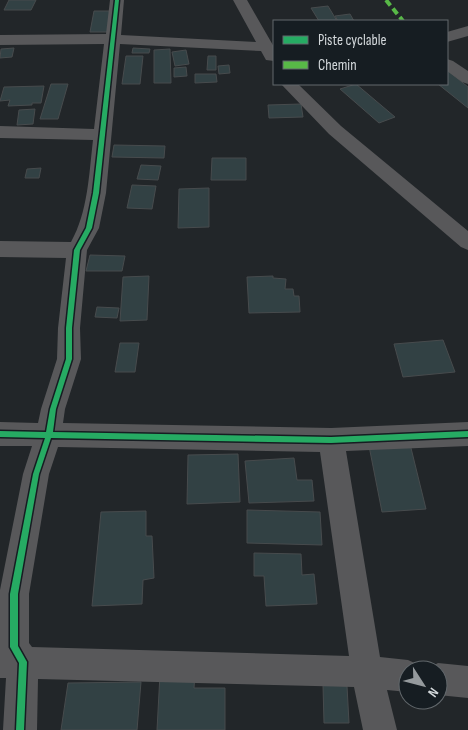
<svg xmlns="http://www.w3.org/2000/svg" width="468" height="730" font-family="'Sofia Sans Condensed',sans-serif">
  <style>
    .building { fill: #324144; stroke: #474b4d }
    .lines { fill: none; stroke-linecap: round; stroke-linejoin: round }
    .minor { fill: #58585a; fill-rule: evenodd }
    .quiet { stroke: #58b947; stroke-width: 4; stroke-dasharray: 7 4; stroke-linecap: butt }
    .cycleway-casing { stroke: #161d22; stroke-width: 3 }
    .cycleway { fill: #26ab63; fill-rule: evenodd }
  </style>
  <rect width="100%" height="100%" fill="#222629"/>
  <path class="building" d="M9,0H36L31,10H4Z
    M328,6L337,21H319L311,8Z
    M94,11H114L110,32H90Z
    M350,14L354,21H338L335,16Z
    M14,48L12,57L0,58L1,49Z
    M133,48L150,49L149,53H132Z
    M170,49L171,83H154V50Z
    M186,50L189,64L175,66L172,52Z
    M126,56H143L140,84H122Z
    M208,56H216V70H207Z
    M229,65L230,73L219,74L218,66Z
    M186,67L187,76L174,77V68Z
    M447,70L468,87V108L438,84H447Z
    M195,74H216L217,82L195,83Z
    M51,84H68L58,119H40Z
    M356,84L395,117L379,123L340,89Z
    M44,86L41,103H32V105L8,106L10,100L0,101L4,87Z
    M301,104L303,117L269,118L268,105Z
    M35,109L33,124L17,125L19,110Z
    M114,145L165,146L164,158L112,157Z
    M212,158H246V180H211Z
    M141,165L161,166L158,180L137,179Z
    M41,168L39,178H25L27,169Z
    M132,185L156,186L152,209L127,208Z
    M209,188V227L178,228L179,189Z
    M90,255L125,256L122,271H86Z
    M149,276L147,320L120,321L123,277Z
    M273,276V278L286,279L285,289H293L294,296H299L300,312L249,313L247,277Z
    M97,307L119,308L117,318L95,317Z
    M443,340L455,372L403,377L394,344Z
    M120,343H139L135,372H115Z
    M410,444L426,509L382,512L369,446Z
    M238,454L240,502L187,504L188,455Z
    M294,458L297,480H312L314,501L249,503L245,461Z
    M247,510L320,512L322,545L247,543Z
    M146,511V536H152L154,578L143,580L142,604L92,606L101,512Z
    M254,553L301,554L302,575L314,574L317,604L266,606L264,576H254Z
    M195,673L194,688H225V730H157L160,674Z
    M141,682L137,730H61L68,683Z
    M323,685L347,686L349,723H324Z"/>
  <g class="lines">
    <path class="minor" d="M110,0H124L121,35L256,42L233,0H247L274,47V61L266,60L261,51L120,44L106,193L99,228L87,250L80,328L81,359L65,409L63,423L331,428L468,422V446L346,451L380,657L408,660L419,665L421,670H408V692L387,690L397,730H363L354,687L38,679L37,730H3L6,678H0V590L23,474L32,446H0V422L38,423L41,409L57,359L58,328L66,258L0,257V241L71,242C88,212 89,174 93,140L0,138V126L94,129L104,44L0,45V35L106,34ZM58,447L320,452L349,656L32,647L29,643V594L49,474Z
      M468,26V36L447,42V32Z
      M447,59L453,61L468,71V84L462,82L447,71Z
      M281,84H298L341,126L468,231V250L461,247L329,134Z
      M438,663L468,666V698L438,695V670H426Z"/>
    <path class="quiet" d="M386,0L403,21"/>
    <defs>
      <path id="cycleway" d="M115,0H119L99,193L92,228L80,250L72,328V359L56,409L53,432L331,437L468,431V437L331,443L51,438L39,474L18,594V646L27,662L24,730H16L19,663L10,647V594L33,474L45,438L0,437V431L46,432L50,409L66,359V328L74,250L86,228L93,193Z"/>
    </defs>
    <use href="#cycleway" class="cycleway-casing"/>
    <use href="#cycleway" class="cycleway"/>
  </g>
  <rect x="273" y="20" width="175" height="65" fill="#161d22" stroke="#62686c"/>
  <rect x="283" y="36" width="25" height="8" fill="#26ab63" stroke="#62686c"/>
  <text x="318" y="45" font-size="15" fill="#d3d8db">Piste cyclable</text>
  <rect x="283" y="61" width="25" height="8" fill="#58b947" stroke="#62686c"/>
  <text x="318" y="70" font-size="15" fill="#d3d8db">Chemin</text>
  <g transform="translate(423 685) rotate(126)"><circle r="24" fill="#161d22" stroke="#62686c"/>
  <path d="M0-4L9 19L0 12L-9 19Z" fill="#959a9d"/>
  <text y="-8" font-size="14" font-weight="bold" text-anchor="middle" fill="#d3d8db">N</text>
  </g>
</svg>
